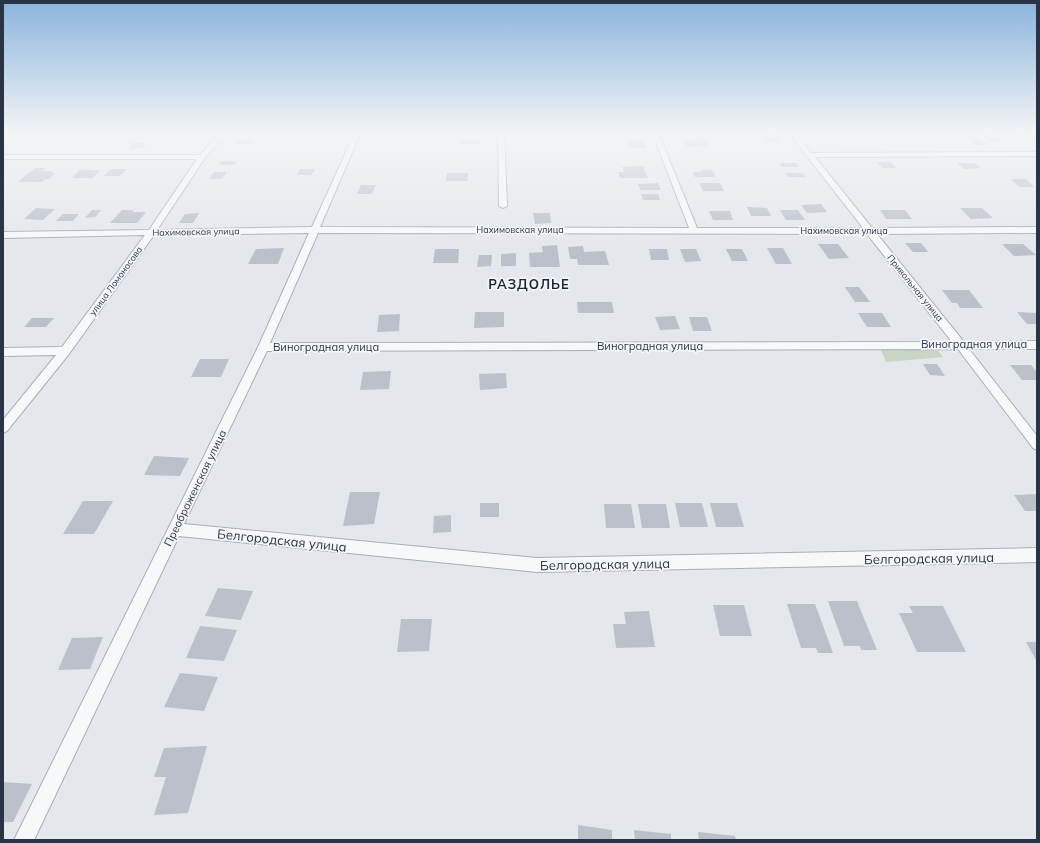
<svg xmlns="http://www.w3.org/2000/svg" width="1040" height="843" font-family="Mulish,sans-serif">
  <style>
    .green { fill: #c9d6c5 }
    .building { fill: #bbc0ca }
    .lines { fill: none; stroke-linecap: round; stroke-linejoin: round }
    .street-casing { stroke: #a9aeb7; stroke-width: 2 }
    .street { fill: #f7f8fa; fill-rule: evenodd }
    .labels { text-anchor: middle; stroke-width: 3.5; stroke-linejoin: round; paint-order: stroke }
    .far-street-label { font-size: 9px; fill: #2b3445; stroke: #f4f6f9 }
    .street-label { font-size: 11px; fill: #2b3445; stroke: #f4f6f9 }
    .far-district-label { font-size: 13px; font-weight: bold; letter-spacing: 1px; fill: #1d2536; stroke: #f4f6f9 }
    .near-street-label { font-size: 13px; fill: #2b3445; stroke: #f4f6f9 }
  </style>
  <rect width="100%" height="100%" fill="#e4e7ec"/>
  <path class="green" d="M881,350H937L943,357L886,362Z"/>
  <path class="building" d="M1007,132H1026L1029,133H1025L1028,136H1013Z
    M981,134H993L1003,142H991Z
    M761,135H775L779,142H765Z
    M694,137H704L709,146L686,147L683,140H692L691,138H695Z
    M966,137H978L988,145H976Z
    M461,138H481L480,144H460Z
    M240,139H256L253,144H237Z
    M627,139H643L646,148H629Z
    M132,143H147L143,148L128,149Z
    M222,161L237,162L234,165H219Z
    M877,162H891L896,168H882Z
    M779,163H796L799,167H782Z
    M957,163H974L981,168L964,169Z
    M643,166L648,178H620L618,172H624L622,167Z
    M35,168H46L42,171H54L51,173H56L49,179H45L42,182H18Z
    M110,169H127L120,176H104Z
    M300,169H315L311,175H297Z
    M80,170H101L92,178H72Z
    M701,170H712L716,177H695L693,172H702Z
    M214,172H227L222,179H209Z
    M447,173H468L467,181H446Z
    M785,173H802L806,177H788Z
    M1011,179H1026L1034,187H1019Z
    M658,183L661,190H641L638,184Z
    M699,183H720L724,191H703Z
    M361,185H376L372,194H357Z
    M641,194H658L660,200H643Z
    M821,204L827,212L807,213L801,205Z
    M747,207L767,208L771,216H751Z
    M36,208L55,209L43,220L24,219Z
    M960,208H982L993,218L971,219Z
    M92,210H101L95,217L85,218Z
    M122,210H134L132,212H146L137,223H110Z
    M780,210H798L805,220H786Z
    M880,210H905L912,219H886Z
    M709,211H730L733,220H713Z
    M199,213L193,223H179L185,214Z
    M533,213H550L551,223L535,224Z
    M63,214H79L73,221H56Z
    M905,243H921L928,252H913Z
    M818,244H838L849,258L829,259Z
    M1002,244H1023L1036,255L1014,256Z
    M557,245L560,267H530L529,253L543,252L542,246Z
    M583,246L584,252L605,251L609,265H578L577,259H570L568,247Z
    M284,248L278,264H248L256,249Z
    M767,248H783L792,264H776Z
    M435,249H459L458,263H433Z
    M649,249H667L669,260H651Z
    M680,249H696L701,261L685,262Z
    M726,249H742L748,261H732Z
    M516,253V266H501V254Z
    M479,255H492L491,266L477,267Z
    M845,287H859L870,302H855Z
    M942,290H969L983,308H960L957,303H952Z
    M577,302H612L614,313H578Z
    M475,312H504V327L474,328Z
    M1017,312L1037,313V324H1027Z
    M858,313H882L891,327H867Z
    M400,314L399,331L377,332L379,315Z
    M675,316L680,329L660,330L655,317Z
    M689,317H707L712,331H693Z
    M32,318H54L46,327H24Z
    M200,359H229L221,377H191Z
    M923,364H937L945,376L930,375Z
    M1010,365H1031L1037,372V380H1022Z
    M391,371L389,389L360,390L363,372Z
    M506,373L507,388L480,390L479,374Z
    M154,456L189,458L180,476L144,475Z
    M350,492H380L374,524L343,526Z
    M1037,494V511H1025L1014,495Z
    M83,501H113L94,534H63Z
    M480,503H499V517H480Z
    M675,503H702L708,527H680Z
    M710,503H737L744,527H716Z
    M604,504H631L635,528H606Z
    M638,504H666L670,528H642Z
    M451,515V532L433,533L434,516Z
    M218,588L253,591L241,620L205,616Z
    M828,601H857L877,650H861L860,646H844Z
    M787,604H815L833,653H818L816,648H801Z
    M713,605H744L752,636H720Z
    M909,606H943L966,652H917L899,613H913Z
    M649,611L655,647L616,648L613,624H626L624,612Z
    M401,619H432L429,651L397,652Z
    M200,626L237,630L224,661L186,658Z
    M103,637L90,669L58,670L72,638Z
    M1026,642H1037V662Z
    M180,673L218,677L204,711L164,707Z
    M207,746L188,813L154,815L166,777H154L164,748Z
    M3,782L32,784L13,822H3Z
    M578,825L612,830V840H578Z
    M634,830L671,834V840H635Z
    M698,832L735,836L736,840H699Z"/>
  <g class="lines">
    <defs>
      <path id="street" d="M221,132H227L205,158L157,230L312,227L355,132H361L320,227L689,228L652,132H658L697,228H863L788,132H794L811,153L1037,152V156L815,157L872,228L1037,227V233L877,234L964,342L1037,341V349H969L1037,436V450L1033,448L958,349L267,351L184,524L537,558L1037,548V562L537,572L179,536L34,840H14L258,347L309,233L154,235L69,354L7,431L3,433V420L56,355L3,356V348L62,347L145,235L3,238V232L149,230L197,159H3V155H200ZM318,233L867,234L952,342L270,343Z
        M498,132H504L507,206L503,208L499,206Z"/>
    </defs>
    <use href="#street" class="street-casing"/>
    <use href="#street" class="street"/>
  </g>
  <linearGradient id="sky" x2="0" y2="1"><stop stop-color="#8bb4dd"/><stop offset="0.53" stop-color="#f3f4f6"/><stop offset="1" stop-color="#f3f4f6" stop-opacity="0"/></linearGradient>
  <rect width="1040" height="250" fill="url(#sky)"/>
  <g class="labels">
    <g class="far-street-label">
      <text x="520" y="233">Нахимовская улица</text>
      <text x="844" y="234">Нахимовская улица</text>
      <text transform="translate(196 232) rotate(-1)" y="3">Нахимовская улица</text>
      <text transform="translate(116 281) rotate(-54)" y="3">улица Ломоносова</text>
      <text transform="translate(915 288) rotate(51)" y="3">Привольная улица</text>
    </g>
    <g class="street-label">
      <text x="974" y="348">Виноградная улица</text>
      <text x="650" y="350">Виноградная улица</text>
      <text x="326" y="351">Виноградная улица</text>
      <text transform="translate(195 488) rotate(-64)" y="4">Преображенская улица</text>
    </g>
    <g class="far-district-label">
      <text x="529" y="289">РАЗДОЛЬЕ</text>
    </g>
    <g class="near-street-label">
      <text transform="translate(282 540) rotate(6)" y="5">Белгородская улица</text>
      <text transform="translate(929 558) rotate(-1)" y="5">Белгородская улица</text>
      <text transform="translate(605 564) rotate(-1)" y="5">Белгородская улица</text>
    </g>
  </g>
  <rect width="1040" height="843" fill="none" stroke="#2b3445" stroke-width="8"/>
</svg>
